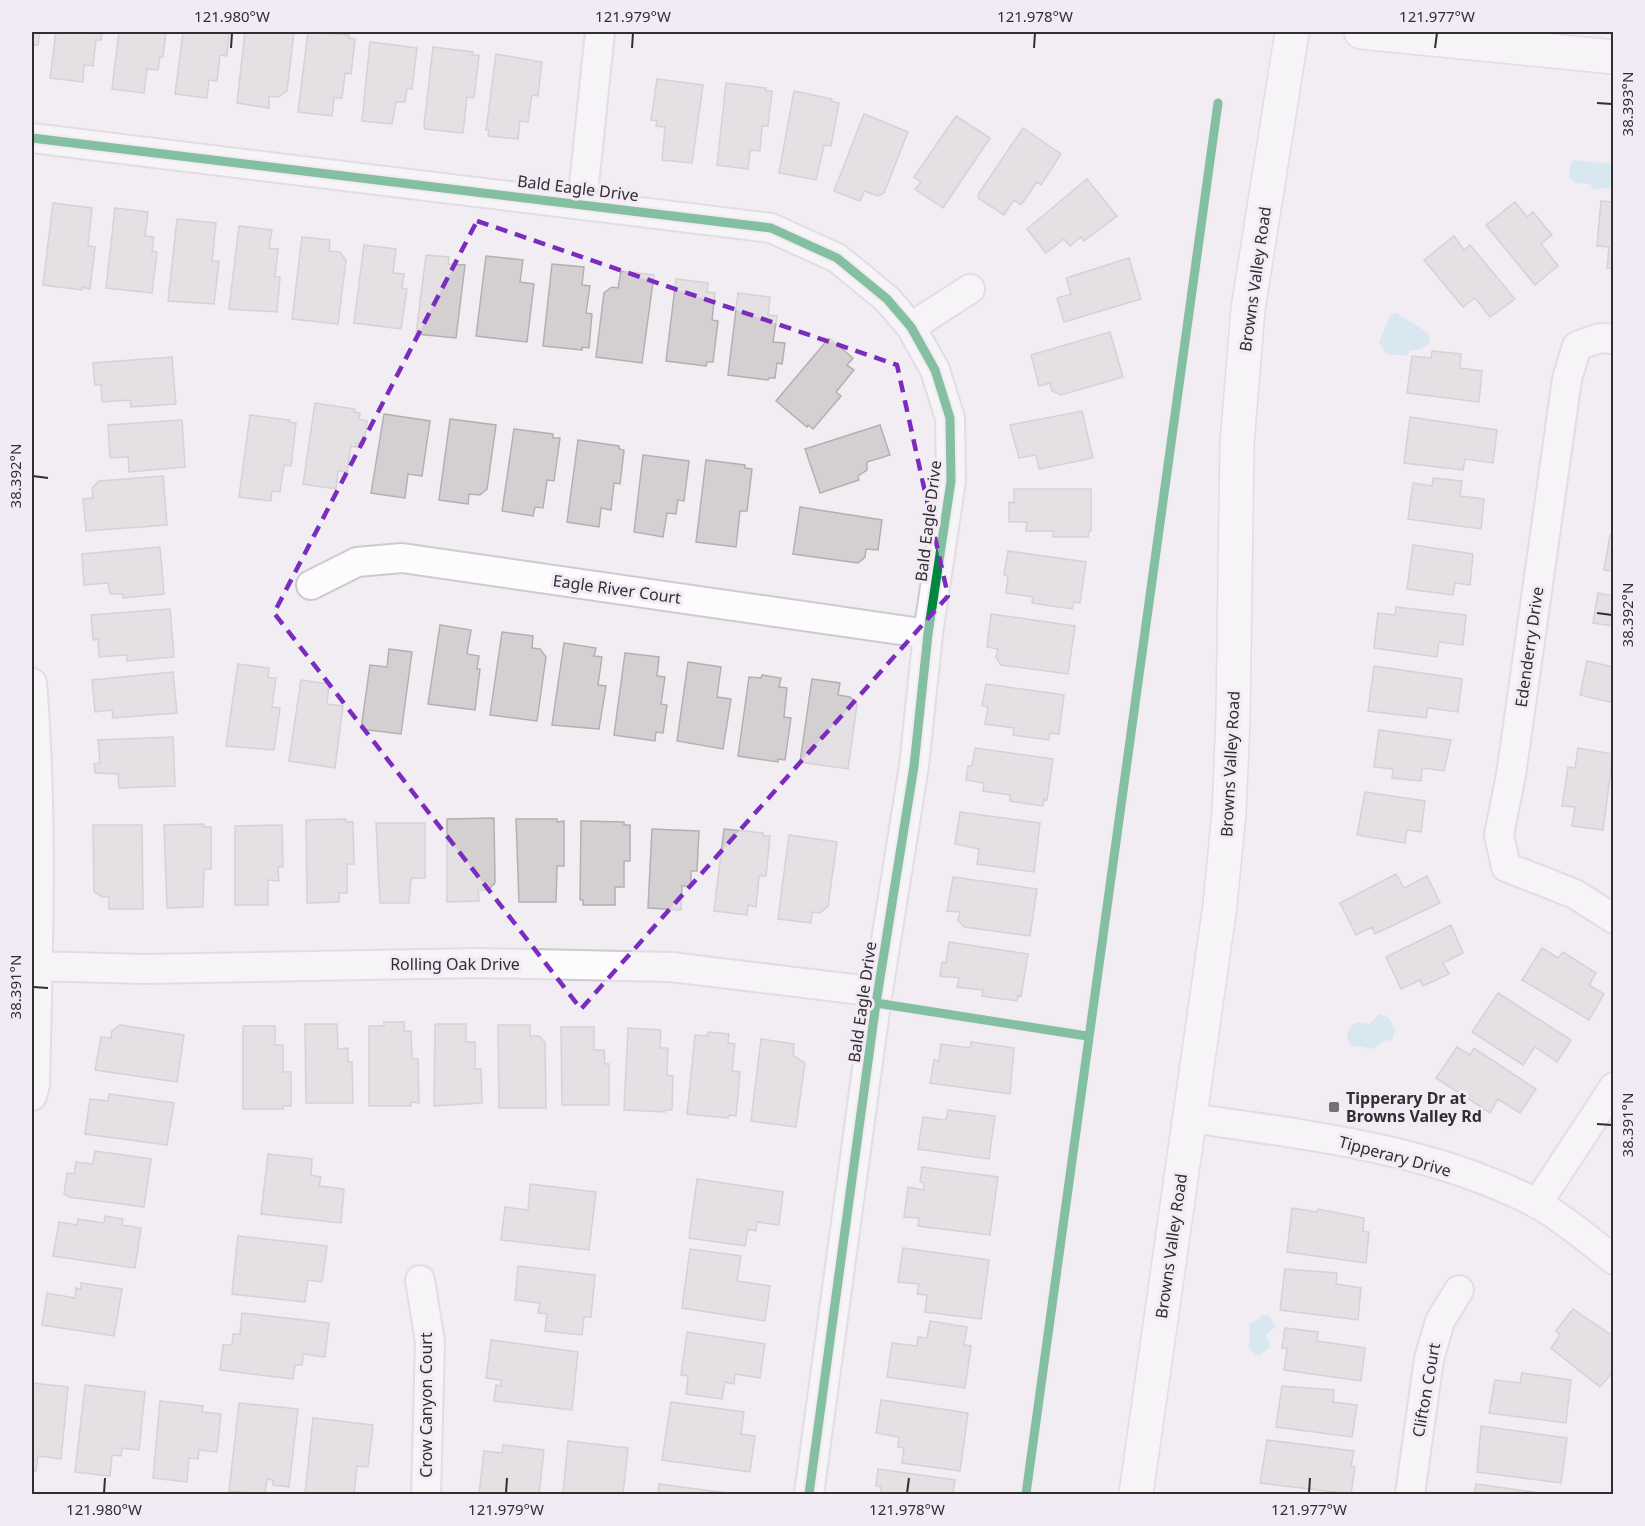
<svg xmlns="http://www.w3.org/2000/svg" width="1645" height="1526" font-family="'Noto Sans',sans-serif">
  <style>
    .water { fill: #bce1ef }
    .building { fill: #d4d0d1; stroke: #b4b0b2; stroke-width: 1.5 }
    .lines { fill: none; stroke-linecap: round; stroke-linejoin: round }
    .street-casing { stroke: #cecacf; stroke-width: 32 }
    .secondary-casing { stroke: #cecacf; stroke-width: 36 }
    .street { stroke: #fdfcfd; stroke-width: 28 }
    .secondary { stroke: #fdfcfd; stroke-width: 33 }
    .cycleway-casing { stroke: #f2eaf5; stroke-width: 13 }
    .cycleway { stroke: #00873e; stroke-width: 9 }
    .marked { fill: none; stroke: #7b2cbf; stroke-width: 4.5; stroke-dasharray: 12 8; stroke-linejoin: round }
    .ticks { fill: none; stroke: #312e32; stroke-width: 2 }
    .poi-dot { fill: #747175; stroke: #f2eaf5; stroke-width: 2 }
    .labels { text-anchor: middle; stroke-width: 6; stroke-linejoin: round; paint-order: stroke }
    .street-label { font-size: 16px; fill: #312e32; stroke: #f2eaf5 }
    .poi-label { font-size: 16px; font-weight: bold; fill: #312e32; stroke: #f2eaf5; text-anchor: start }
    .neatline { fill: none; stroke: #312e32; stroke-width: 2 }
    .ticks-label { font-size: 15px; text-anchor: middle; fill: #312e32 }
  </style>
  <rect width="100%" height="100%" fill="#f1edf2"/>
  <path class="water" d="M1574,160L1613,164V187L1594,190L1590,184L1574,183L1569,177L1570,165Z
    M1397,313L1428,333L1430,343L1420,350H1410L1407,356C1389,351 1392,363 1379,342L1390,315Z
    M1380,1014L1389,1018L1395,1030L1392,1040L1384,1041L1373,1049L1351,1045L1347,1038L1349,1029L1356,1022L1369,1024Z
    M1263,1315L1269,1316L1276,1326L1266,1335L1270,1347L1259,1356L1255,1355L1248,1346L1250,1338L1249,1325Z"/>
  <path class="building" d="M32,32H40L38,45H32Z
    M56,32H102L101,40H96L93,66L84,65L83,82L50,78Z
    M119,32H166L163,57H160L158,70L147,69L144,93L112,89Z
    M183,32H229L227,56L220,55L217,81L209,80L207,98L175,94Z
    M245,32H294L287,91L278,97L269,96V108L237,103Z
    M308,32L349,35V38L355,39L351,74L345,73L342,98H334L332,116L298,112Z
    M370,42L417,48L412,89L407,88L405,102H396L392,124L362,121Z
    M433,47L473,52L472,55H479L474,98L467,97L463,133L425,129L424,125Z
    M496,54L542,62L538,96L532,95L528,122L520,121L518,139L488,136L489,130H486Z
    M657,79L703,85L692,163L662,160L665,127L656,126L657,121L651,120Z
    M726,83L766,88V91H772L768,126H762L760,151L750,150L748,169L717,165Z
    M794,91L832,99L831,101L839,103L831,146L824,145L816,180L779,173Z
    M864,114L908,132L884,193L878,196L864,191L860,201L834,191Z
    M956,116L990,138L943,208L915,189L921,182L914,177Z
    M1023,128L1061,154L1041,185L1037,182L1021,205L1014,200L1004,215L978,198L979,193Z
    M1087,179L1117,216L1084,241L1081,237L1070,246L1064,239L1046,253L1027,229Z
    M1601,201L1614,202V269L1607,268L1609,247L1597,246Z
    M1515,202L1527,217L1533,212L1552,235L1541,244L1558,266L1535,285L1486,225Z
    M53,203L92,208L88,246L95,247L90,289L82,287V290L43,285Z
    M115,208L148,212L145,236L154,237L152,251L157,252L152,293L106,288Z
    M177,219L216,223L212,261H219L214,304L168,301Z
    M239,226L272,230L269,248L278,249L275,277H280L277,312L229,309Z
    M1454,236L1464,250L1470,245L1515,299L1490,317L1475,298L1463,307L1424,260Z
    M302,237L330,240L329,251L340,252L346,260L338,324L292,319Z
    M364,245L396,249L393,273L404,274L402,288L407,289L401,329L354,323Z
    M426,255L449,257L448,264L465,265L456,338L416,334Z
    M486,256L523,260L520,282L534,284L527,342L476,336Z
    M1129,258L1141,299L1064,322L1057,298L1071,294L1066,278Z
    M552,264L584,267L582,285L590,286L586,313L592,314L589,348L582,347V350L543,346Z
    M621,271L654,275L642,363L596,357L604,293L612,287L618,288Z
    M676,279L708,283L707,292L715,293L712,320L718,321L713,362H707L706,366L666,361Z
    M738,293L770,297L768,315L777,316L773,342L785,343L782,364L777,363L775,378H769L768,380L728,375Z
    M1110,332L1123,377L1061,395L1052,391L1050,383L1039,386L1031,355Z
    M829,338L853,358L847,365L854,370L836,392L841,396L813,429L808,425L807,427L776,401Z
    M1432,351L1461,354L1460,368L1482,371L1479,402L1407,393L1412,356L1431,358Z
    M172,357L176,404L131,407L130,400L102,402L101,385H95L93,363Z
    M315,403L355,409L354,412L360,413L359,419L367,421L364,444L356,443V447L351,446L347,472L338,471L336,489L303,484Z
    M1082,411L1093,458L1039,469L1036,455L1019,458L1010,425Z
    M384,414L430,421L422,476L408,474L405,498L371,493Z
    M250,415L290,420L289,422L296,423L291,466L284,465L280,492L272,491L271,501L239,497Z
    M1410,417L1497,430L1493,463L1465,459L1463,470L1404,463Z
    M450,419L496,425L487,489L480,495L469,494L468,504L439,500Z
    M182,420L185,467L129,472L128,457L110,458L108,425Z
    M880,425L890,455L867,462V470L858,476L859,480L820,493L805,449Z
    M514,429L553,434V438H560L554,481L547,480L543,508L535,507L533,516L502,511Z
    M578,440L619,446V449L624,450L620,484L614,483L611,510L601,508L599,527L567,522Z
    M643,455L689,461L684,501L678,500L676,514L667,513L663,537L634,532Z
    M706,460L745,465V468L752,469L747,511H740L736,547L696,542Z
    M163,476L167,525L86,531L83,499L93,498L92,488L99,481Z
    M1433,478L1462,481L1460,496L1484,499L1481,529L1408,519L1413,483L1432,486Z
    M1014,489H1091V531H1089L1088,537H1053V531H1026L1027,522H1009V502L1014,503Z
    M800,507L882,520L878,550L866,549L865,557L858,563L793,554Z
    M1610,535H1614V571L1604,570Z
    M1413,545L1473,554L1470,585L1455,583L1453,595L1407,589Z
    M160,547L164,594L123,598V594H110L108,583L84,585L82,554Z
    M1008,551L1086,562L1080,603L1074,602L1072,609L1032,603L1033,597L1006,593L1008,576L1004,575Z
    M1598,593L1614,596V626L1593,623Z
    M1396,607L1466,615L1463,645L1439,642L1437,657L1374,648L1378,613L1395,615Z
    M170,609L174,657L127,661V655L99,657L98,639L93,640L91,615Z
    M991,614L1075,626L1068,674L1001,665L996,657L998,649L987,647Z
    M440,625L471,630L467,654L479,656L477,669H480L475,710L428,704Z
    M502,632L533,636L532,648L540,649L546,657L537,721L490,715Z
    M564,643L596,648L594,656L602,657L598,685L606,686L599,729L552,725Z
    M389,649L412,652L401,734L361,729L370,665L387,667Z
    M625,653L659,657L657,676L665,677L661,704L667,705L663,733L656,732L655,741L614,735Z
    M1587,661L1614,667V703L1580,695Z
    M688,662L721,667L717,697L731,699L723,749L677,741Z
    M238,664L269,668L268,678H276L272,707L280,708L274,750L226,746Z
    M1374,666L1462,679L1458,712L1428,708L1426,718L1368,711Z
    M173,672L177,713L113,718L112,710L95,712L92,680Z
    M762,675L781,678L779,687L787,688L784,717L791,718L785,760L778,759V762L738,756L749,677L761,678Z
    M812,679L840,683L838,695L850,697L857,704L848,769L800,762Z
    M301,680L329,684L327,704L343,706L335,768L289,761Z
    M986,684L1064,695L1059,734L1050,733L1049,740L1013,735L1014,728L985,724L988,707L982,706Z
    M1379,730L1451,740L1444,771L1422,768L1421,781L1392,778L1393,769L1374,767Z
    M173,737L175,786L119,788L118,774L95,773L94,764L100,763L98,740Z
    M975,748L1053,759L1047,800L1044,799L1043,806L1010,801V795L983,791L984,783L966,780L968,766H972Z
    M1578,748L1613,754L1603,830L1572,826L1575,807L1562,806L1568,767L1575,768Z
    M1365,792L1425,801L1421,832L1407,830L1405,843L1357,835Z
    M960,812L1040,823L1034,872L977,864L979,849L955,844Z
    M494,818L495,883L488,890H478L479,901L447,902V819Z
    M346,819V822H353L354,864H347V893H339V902L307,903L306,820Z
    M516,819H557V822L564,821V866H557L556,902H519Z
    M581,821L624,822V825H630V861H624V887H615V905H583V900H580Z
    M376,823H425V878H411L409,903H380Z
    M204,824V827H211V869H204L203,907L167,908L164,825Z
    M93,825H142L143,909H109V897H102L94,891Z
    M282,825L283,867H278L279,881L268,880V905H235V826Z
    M652,829L699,831L697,871H691V886H682L681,910L648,908Z
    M724,829L763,833V836H770L766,876H759L756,907L748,905L747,915L714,911Z
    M789,835L837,842L828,906L820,913L812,912L811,923L778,919Z
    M1396,874L1404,888L1427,876L1440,903L1375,934L1372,927L1356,935L1340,903Z
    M953,877L1037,889L1030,936L964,927L958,920L960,912L947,911Z
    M1451,925L1463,953L1443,963L1449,974L1423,986L1420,980L1401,989L1386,957Z
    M949,942L1028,954L1021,996L1018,995L1017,1001L982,996L983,990L957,987L959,978L940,976L942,962L946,963Z
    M1542,948L1558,958L1563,952L1596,973L1589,985L1604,994L1589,1020L1522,980Z
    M1498,993L1571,1040L1557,1062L1535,1047L1523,1065L1472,1032Z
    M384,1022H404V1031H411L412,1059H418L419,1103L411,1102V1106H369V1026H384Z
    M305,1024H337L338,1049L348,1048V1062H352L353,1103H306Z
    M435,1024H466V1042H475V1069H481L482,1103L434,1106Z
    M120,1025L184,1035L177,1082L95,1070L101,1037L111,1038L112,1031Z
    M498,1025H530V1036H539L545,1042L546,1108H499Z
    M243,1026H275V1045H283V1072H291V1106H283V1109H243Z
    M561,1027H594V1050H604L605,1064H609V1105H562Z
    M628,1028L661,1030L660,1048H668L667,1075L673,1076L672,1110H665V1112L624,1110Z
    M708,1032L729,1034L728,1043L735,1044L732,1071L740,1072L736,1116L729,1115L728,1118L687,1114L695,1035L707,1036Z
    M761,1039L794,1044L793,1055L805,1063L796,1127L751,1121Z
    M971,1042L1014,1048L1010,1094L930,1083L934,1060L939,1061L941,1044L970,1048Z
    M1457,1047L1470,1055L1474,1048L1536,1089L1520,1113L1498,1099L1490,1113L1436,1078Z
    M109,1094L174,1103L167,1145L85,1134L90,1099L108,1101Z
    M948,1110L995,1116L989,1159L918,1149L923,1117L946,1120Z
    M95,1151L151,1159L144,1207L69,1197L64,1194L67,1173L74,1174L76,1162L93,1164Z
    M268,1154L312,1159L311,1175L321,1177L319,1186L344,1189L341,1223L261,1214Z
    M922,1167L998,1177L990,1235L918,1226L919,1218L904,1217L908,1187L924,1190V1183L920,1182Z
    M697,1179L783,1192L779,1225L757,1222L756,1231L748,1229L745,1246L689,1238Z
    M530,1184L596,1192L589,1250L501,1240L505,1207L528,1210Z
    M1292,1208L1317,1212L1318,1209L1364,1218L1363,1231L1369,1232L1366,1263L1287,1252Z
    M105,1216L123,1219L122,1225L141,1228L135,1268L53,1256L59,1222L77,1225L78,1219L104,1223Z
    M238,1236L327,1246L322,1282L308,1280L305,1302L232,1294Z
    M903,1248L989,1260L981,1319L925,1312L927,1295L917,1294L919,1284L898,1282Z
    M690,1249L741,1256L737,1281L770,1286L765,1321L682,1308Z
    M518,1266L595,1275L591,1317H584L582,1335L545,1331L547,1314L538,1313L540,1303L515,1300Z
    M1285,1269L1337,1273L1336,1284L1361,1288L1358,1320L1280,1310Z
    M81,1283L122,1289L114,1336L42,1325L47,1293L75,1298L76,1288L81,1289Z
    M1573,1309L1614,1337V1371L1600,1387L1551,1348L1560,1335L1556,1331Z
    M242,1313L329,1323L325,1357L303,1354L302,1365H295L293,1379L220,1370L223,1345H232L233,1334H240Z
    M930,1321L967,1327L964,1345L971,1346L965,1388L887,1377L892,1343L917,1346L918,1337L927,1338Z
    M1285,1328L1318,1332L1317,1341L1365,1348L1361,1381L1284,1370L1287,1348H1282Z
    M687,1332L765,1344L760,1378L735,1374L734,1384L725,1382L722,1399L686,1394L688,1376L681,1375Z
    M491,1340L578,1352L572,1410L494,1401L496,1385L501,1386V1380L486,1378Z
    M1522,1373L1571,1380L1566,1423L1489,1413L1495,1380L1520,1383Z
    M32,1383L68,1387L61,1459L38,1456L36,1471H32Z
    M85,1385L145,1392L139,1450L122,1448L121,1456L112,1455L110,1476L75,1472Z
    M1282,1386L1334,1390L1333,1402L1357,1405L1352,1437L1276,1427Z
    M881,1400L968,1413L960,1471L902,1463L904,1448L898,1447L899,1437L876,1433Z
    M160,1401L203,1406L202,1412L221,1414L217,1452L199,1450L198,1459L189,1458L187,1482L153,1478Z
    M671,1402L744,1412L741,1434L755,1436L750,1472L662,1460Z
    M239,1403L298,1409L289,1487L273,1485V1480L267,1479L265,1494L229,1491Z
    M313,1418L373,1425L368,1467L357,1466L354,1494H305Z
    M1481,1426L1567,1438L1561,1483L1477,1472Z
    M1267,1440L1354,1451L1351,1466L1355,1467L1351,1494L1260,1483Z
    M568,1441L628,1448L623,1494H563Z
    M503,1445L544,1450L539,1494H479L484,1451L502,1453Z
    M878,1469L955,1480L953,1494H880L881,1487L876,1486Z
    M659,1484L735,1494H658Z
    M1476,1484L1548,1494H1474Z"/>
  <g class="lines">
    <defs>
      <path id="street" d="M32,138L771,228L837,258L887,299L911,327L935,370L950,418L951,481L928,634L914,766L876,1003L809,1494
        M582,204L600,32
        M911,327L970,289
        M1614,339L1600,338L1577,346L1567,379L1511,775L1499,835L1506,867L1575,894L1614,919
        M311,585L357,562L402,558L928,634
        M32,683C43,816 38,952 35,1085L32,1096
        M32,966L146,969L479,963L671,967L878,992
        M1190,1118C1307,1135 1429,1148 1536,1203C1559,1215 1593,1243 1614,1260
        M1537,1204L1614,1087
        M420,1280L430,1342L426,1494
        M1410,1494L1429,1359L1440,1321L1459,1290"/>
      <path id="secondary" d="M1361,32L1614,57
        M1136,1494L1220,905L1229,812L1233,718L1237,443L1248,309L1292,32"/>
    </defs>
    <use href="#street" class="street-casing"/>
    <use href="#secondary" class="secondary-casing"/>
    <use href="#street" class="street"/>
    <use href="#secondary" class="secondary"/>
    <defs>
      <path id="cycleway" d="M32,138L771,228L837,258L887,299L911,327L935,370L950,418L951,481L928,634L914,766L876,1003L809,1494
        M876,1003L1087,1036
        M1026,1494L1218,103"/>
    </defs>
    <use href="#cycleway" class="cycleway-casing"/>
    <use href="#cycleway" class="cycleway"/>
  </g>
  <path d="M0 0H1645V1526H0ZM477,221L897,365L948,596L581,1009L274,613Z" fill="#f1edf2" fill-opacity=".55" fill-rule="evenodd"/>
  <path class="marked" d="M477,221L897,365L948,596L581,1009L274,613Z"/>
  <path class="ticks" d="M231,48L232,33M632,48L633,33M1034,48L1035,33M1435,48L1437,33M1597,103L1612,104M33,476L48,478M1597,613L1612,615M33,987L48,988M1597,1124L1612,1125M104,1493L105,1478M506,1493L507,1478M907,1493L909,1478M1309,1493L1310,1478"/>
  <rect class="poi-dot" x="1328" y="1101" width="12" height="12" rx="3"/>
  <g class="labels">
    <g class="street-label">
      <text transform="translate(578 188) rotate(7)" y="6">Bald Eagle Drive</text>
      <text transform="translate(1255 279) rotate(-82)" y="6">Browns Valley Road</text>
      <text transform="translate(928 521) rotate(-83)" y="6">Bald Eagle Drive</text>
      <text transform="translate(617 589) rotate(8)" y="6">Eagle River Court</text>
      <text transform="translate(1529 647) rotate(-82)" y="6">Edenderry Drive</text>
      <text transform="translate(1230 764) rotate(-87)" y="6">Browns Valley Road</text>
      <text x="455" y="970">Rolling Oak Drive</text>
      <text transform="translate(862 1002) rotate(-82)" y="6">Bald Eagle Drive</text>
      <text transform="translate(1395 1156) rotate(15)" y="6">Tipperary Drive</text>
      <text transform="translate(1171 1246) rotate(-82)" y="6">Browns Valley Road</text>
      <text transform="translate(1426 1390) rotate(-80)" y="6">Clifton Court</text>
      <text transform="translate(426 1405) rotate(-90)" y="6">Crow Canyon Court</text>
    </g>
    <g class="poi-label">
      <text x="1346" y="1104">Tipperary Dr at<tspan x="1346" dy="18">Browns Valley Rd</tspan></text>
    </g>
  </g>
  <rect width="1645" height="1526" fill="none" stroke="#f2eaf5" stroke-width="66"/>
  <rect x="33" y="33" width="1579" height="1460" class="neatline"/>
  <g class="ticks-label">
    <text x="232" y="22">121.980°W</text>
    <text x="633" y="22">121.979°W</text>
    <text x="1035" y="22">121.978°W</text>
    <text x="1437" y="22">121.977°W</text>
    <text transform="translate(1628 104) rotate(-90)" y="5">38.393°N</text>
    <text transform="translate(16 476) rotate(-90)" y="5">38.392°N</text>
    <text transform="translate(1628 615) rotate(-90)" y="5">38.392°N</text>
    <text transform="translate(16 987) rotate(-90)" y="5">38.391°N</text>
    <text transform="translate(1628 1125) rotate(-90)" y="5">38.391°N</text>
    <text x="104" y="1515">121.980°W</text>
    <text x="506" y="1515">121.979°W</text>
    <text x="907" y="1515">121.978°W</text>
    <text x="1309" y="1515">121.977°W</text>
  </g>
</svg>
